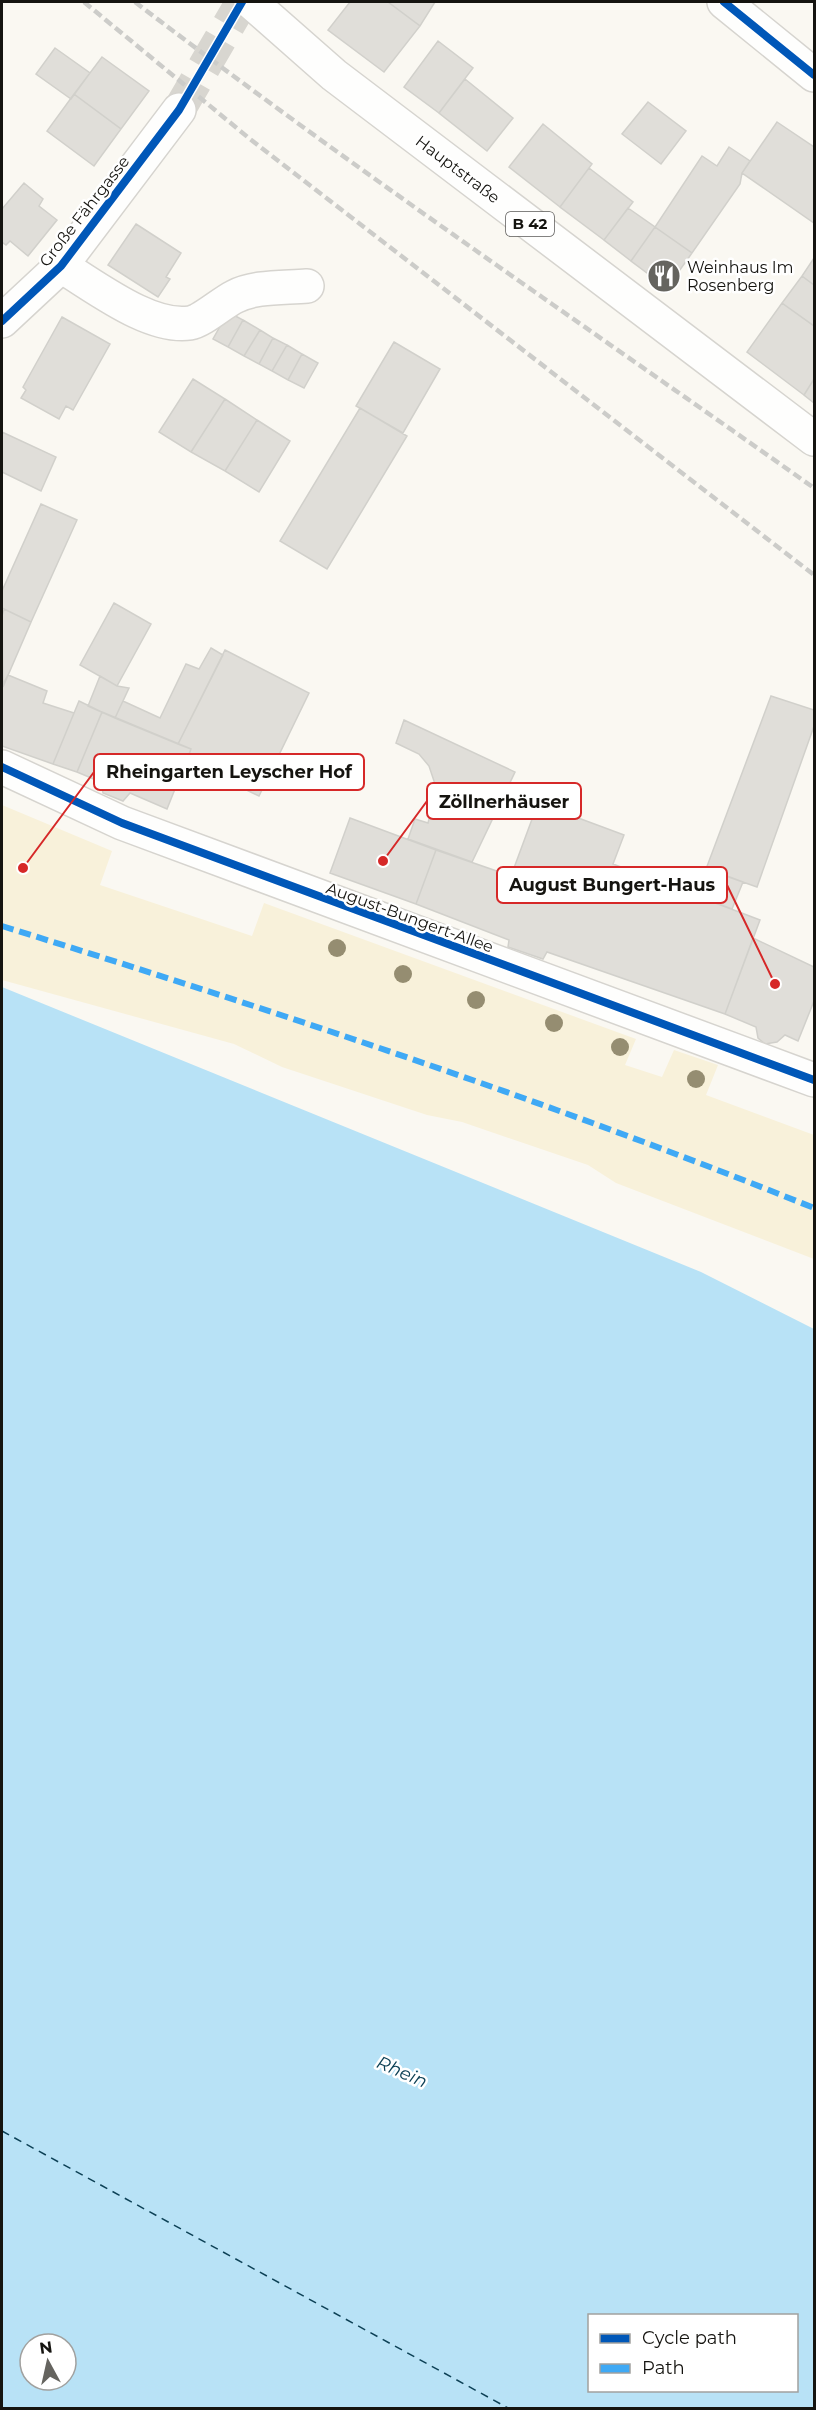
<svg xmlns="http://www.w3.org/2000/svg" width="816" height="2410" font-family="Montserrat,sans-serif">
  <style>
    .green { fill: #f8f1da }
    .water { fill: #b8e2f6; fill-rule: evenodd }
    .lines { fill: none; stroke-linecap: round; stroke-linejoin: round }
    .ferry { stroke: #0d4156; stroke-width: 1.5; stroke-dasharray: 8 6; stroke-linecap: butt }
    .building { fill: #e0ded9; stroke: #d1d0cb; stroke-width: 1.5 }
    .street-tunnel { stroke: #d8d6d0; stroke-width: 33; stroke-dasharray: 33 16; stroke-linecap: butt }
    .street-casing { stroke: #d6d4cf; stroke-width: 36 }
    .primary-casing { stroke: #d6d4cf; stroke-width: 36 }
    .street { stroke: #fefefd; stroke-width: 33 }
    .primary { stroke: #fefefd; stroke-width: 33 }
    .rail { stroke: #ccccc9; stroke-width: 4.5; stroke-dasharray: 9 4.5; stroke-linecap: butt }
    .quiet { stroke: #3fa9f5; stroke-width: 6; stroke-dasharray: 12 6; stroke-linecap: butt }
    .cycleway-casing { stroke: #fff; stroke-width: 11 }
    .cycleway { stroke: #0057b8; stroke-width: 8 }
    .tree { fill: #958d71 }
    .labels { text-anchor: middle; stroke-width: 5; stroke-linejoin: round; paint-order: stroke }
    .shield { fill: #fff; stroke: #5b5a58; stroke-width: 1.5 }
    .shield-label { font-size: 15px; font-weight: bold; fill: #151410 }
    .street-label { font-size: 16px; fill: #151410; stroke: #fff }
    .poi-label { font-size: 16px; fill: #151410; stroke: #fff; text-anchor: start }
    .water-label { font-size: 18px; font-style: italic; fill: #0d4156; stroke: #fff }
    .leader { fill: none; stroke: #d62828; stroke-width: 2 }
    .callout-dot { fill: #d62828; stroke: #fff; stroke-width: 2 }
    .callout { fill: #fff; stroke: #d62828; stroke-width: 2 }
    .callout-label { font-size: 18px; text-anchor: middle; font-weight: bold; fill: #151410 }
  </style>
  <rect width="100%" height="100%" fill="#faf8f2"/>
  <path class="green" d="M2,805L112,851L100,885L252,936L264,903L636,1039L625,1065L662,1077L674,1050L718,1065L706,1095L814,1135V1259L616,1183L588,1165L462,1122L427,1115L282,1067L234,1044L2,980Z"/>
  <path class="water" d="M2,987L701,1272L814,1329V2408H2ZM590,2316H796V2390H590ZM30,2344H66V2380H30Z"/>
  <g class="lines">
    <path class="ferry" d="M2,2131L508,2408"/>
  </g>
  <path class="building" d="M350,2H388L420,26L384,72L328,30Z
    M388,2H435L420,26Z
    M438,41L473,68L439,113L404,87Z
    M55,48L90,73L71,99L36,74Z
    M102,57L149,91L121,129L74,94Z
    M465,79L513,118L487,151L439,113Z
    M74,94L121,129L94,166L47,131Z
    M648,102L686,131L661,164L622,134Z
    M777,122L814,147V223L742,173Z
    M543,124L592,164L560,207L509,167Z
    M729,147L750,161L742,173L740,184L692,253L655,227L702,156L717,166Z
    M589,168L633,202L604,240L560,207Z
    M24,183L43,199L39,206L57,220L28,256L10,241L6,245L2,242V209Z
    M628,208L655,227L631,261L604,240Z
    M136,224L181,253L166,277L170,279L158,297L108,265Z
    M655,227L692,253L667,288L631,261Z
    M814,258V285L802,276Z
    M802,276L814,285V326L782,303Z
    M782,303L814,326V379L804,395L747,352Z
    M228,312L243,320L228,347L213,339Z
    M62,317L110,344L73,410L66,406L59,419L21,398L26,390L23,387Z
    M243,320L260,330L244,356L228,347Z
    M260,330L273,338L259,364L244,356Z
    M273,338L287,345L272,371L259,364Z
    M394,342L440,369L403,433L356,406Z
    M287,345L302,354L288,380L272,371Z
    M302,354L318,363L304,388L288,380Z
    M193,379L225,399L191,452L159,432Z
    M814,379V403L804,395Z
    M225,399L257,420L225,471L191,452Z
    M360,408L407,436L327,569L280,541Z
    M257,420L290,441L259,492L225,471Z
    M2,432L56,457L41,491L2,472Z
    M41,504L77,520L31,622L2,608V591Z
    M114,603L151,624L117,686L80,665Z
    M4,609L31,622L3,687L2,616Z
    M211,648L223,655L178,744L115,718L123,701L160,718L186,664L199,669Z
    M225,650L309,693L259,796L187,761L191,749L178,744Z
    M8,675L47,691L43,703L74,713L53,764L2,746V686Z
    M100,676L117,686L129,688L115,718L88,706Z
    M771,696L814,710V726L757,887L706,869Z
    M79,701L102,712L77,772L53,764Z
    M102,712L191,749L167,809L130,793L123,801L103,793L101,782L77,772Z
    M404,720L515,772L472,862L408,839L415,819L428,823L434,799L435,784L429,766L419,754L396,743Z
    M538,803L624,835L613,864L760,920L725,1014L547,952L543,959L508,947L509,940L416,904L436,850L511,876Z
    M350,818L436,850L416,904L330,873Z
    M719,873L743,882L732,909L708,900Z
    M753,938L814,967V1001L798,1041L785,1035L777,1042L765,1044L758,1038L756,1027L725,1014Z"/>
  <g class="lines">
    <path class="street-tunnel" d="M179,110L242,2"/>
    <defs>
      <path id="street" d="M724,2L814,75
        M61,266C95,286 149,329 190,323C202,321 222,303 234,297C254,286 284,288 307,286
        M2,321L61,266L179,110
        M2,767L122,823L814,1080"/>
      <path id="primary" d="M251,2L334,75L814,439"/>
    </defs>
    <use href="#street" class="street-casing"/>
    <use href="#primary" class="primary-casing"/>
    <use href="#street" class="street"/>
    <use href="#primary" class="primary"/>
    <path class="rail" d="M84,2L250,139L814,575
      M135,2C356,171 587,327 814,488"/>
    <path class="quiet" d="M2,926C276,1011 548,1101 814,1208"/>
    <defs>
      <path id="cycleway" d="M724,2L814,75
        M2,321L61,266L179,110L242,2
        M2,767L122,823L814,1080"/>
    </defs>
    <use href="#cycleway" class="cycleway-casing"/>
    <use href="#cycleway" class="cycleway"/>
  </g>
  <g class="tree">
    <circle cx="337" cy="948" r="9"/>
    <circle cx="403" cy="974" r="9"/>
    <circle cx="476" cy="1000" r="9"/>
    <circle cx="554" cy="1023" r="9"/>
    <circle cx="620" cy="1047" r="9"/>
    <circle cx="696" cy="1079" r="9"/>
  </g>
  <defs>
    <symbol id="restaurant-disc" viewBox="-11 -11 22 22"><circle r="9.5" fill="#65645f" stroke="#fff"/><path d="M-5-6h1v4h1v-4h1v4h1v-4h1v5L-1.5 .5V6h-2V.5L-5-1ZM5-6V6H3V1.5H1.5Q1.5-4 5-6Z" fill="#fff"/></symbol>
  </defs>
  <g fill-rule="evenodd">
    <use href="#restaurant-disc" x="645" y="257" width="38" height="38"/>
  </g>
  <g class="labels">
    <rect class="shield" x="506" y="212" width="48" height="24" rx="4.5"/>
    <g class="shield-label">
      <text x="530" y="229">B 42</text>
    </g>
    <g class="street-label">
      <text transform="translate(458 169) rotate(37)" y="6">Hauptstraße</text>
      <text transform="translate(84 211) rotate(-52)" y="6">Große Fährgasse</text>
      <text transform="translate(410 917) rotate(20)" y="6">August-Bungert-Allee</text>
    </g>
    <g class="poi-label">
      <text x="687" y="273">Weinhaus Im<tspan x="687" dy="18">Rosenberg</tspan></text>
    </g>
    <g class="water-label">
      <text transform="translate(402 2072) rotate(24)" y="6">Rhein</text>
    </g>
  </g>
  <path class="leader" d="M23 868L94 772M383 861L427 801M775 984L727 885"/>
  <g class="callout-dot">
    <circle cx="23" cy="868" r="6"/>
    <circle cx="383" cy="861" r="6"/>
    <circle cx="775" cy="984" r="6"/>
  </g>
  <g class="callout">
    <rect x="94" y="754" width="270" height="36" rx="6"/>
    <rect x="427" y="783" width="154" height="36" rx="6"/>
    <rect x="497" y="867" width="230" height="36" rx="6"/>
  </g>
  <g class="callout-label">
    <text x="229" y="778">Rheingarten Leyscher Hof</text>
    <text x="504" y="808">Zöllnerhäuser</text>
    <text x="612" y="891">August Bungert-Haus</text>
  </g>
  <rect width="816" height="2410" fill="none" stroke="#151410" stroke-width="6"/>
  <rect x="588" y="2314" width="210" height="78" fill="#ffffff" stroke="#a1a19f" stroke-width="1.5"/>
  <rect x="600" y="2334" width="30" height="9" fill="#0057b8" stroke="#a1a19f" stroke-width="1.5"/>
  <text x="642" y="2344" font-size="18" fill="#151410">Cycle path</text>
  <rect x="600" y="2364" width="30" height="9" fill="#3fa9f5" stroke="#a1a19f" stroke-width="1.5"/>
  <text x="642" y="2374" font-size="18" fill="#151410">Path</text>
  <g transform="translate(48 2362) rotate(352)"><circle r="28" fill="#ffffff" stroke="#a1a19f" stroke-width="1.5"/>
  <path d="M0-4.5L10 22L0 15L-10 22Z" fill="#65645f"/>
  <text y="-9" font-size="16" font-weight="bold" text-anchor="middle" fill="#151410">N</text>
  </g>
</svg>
